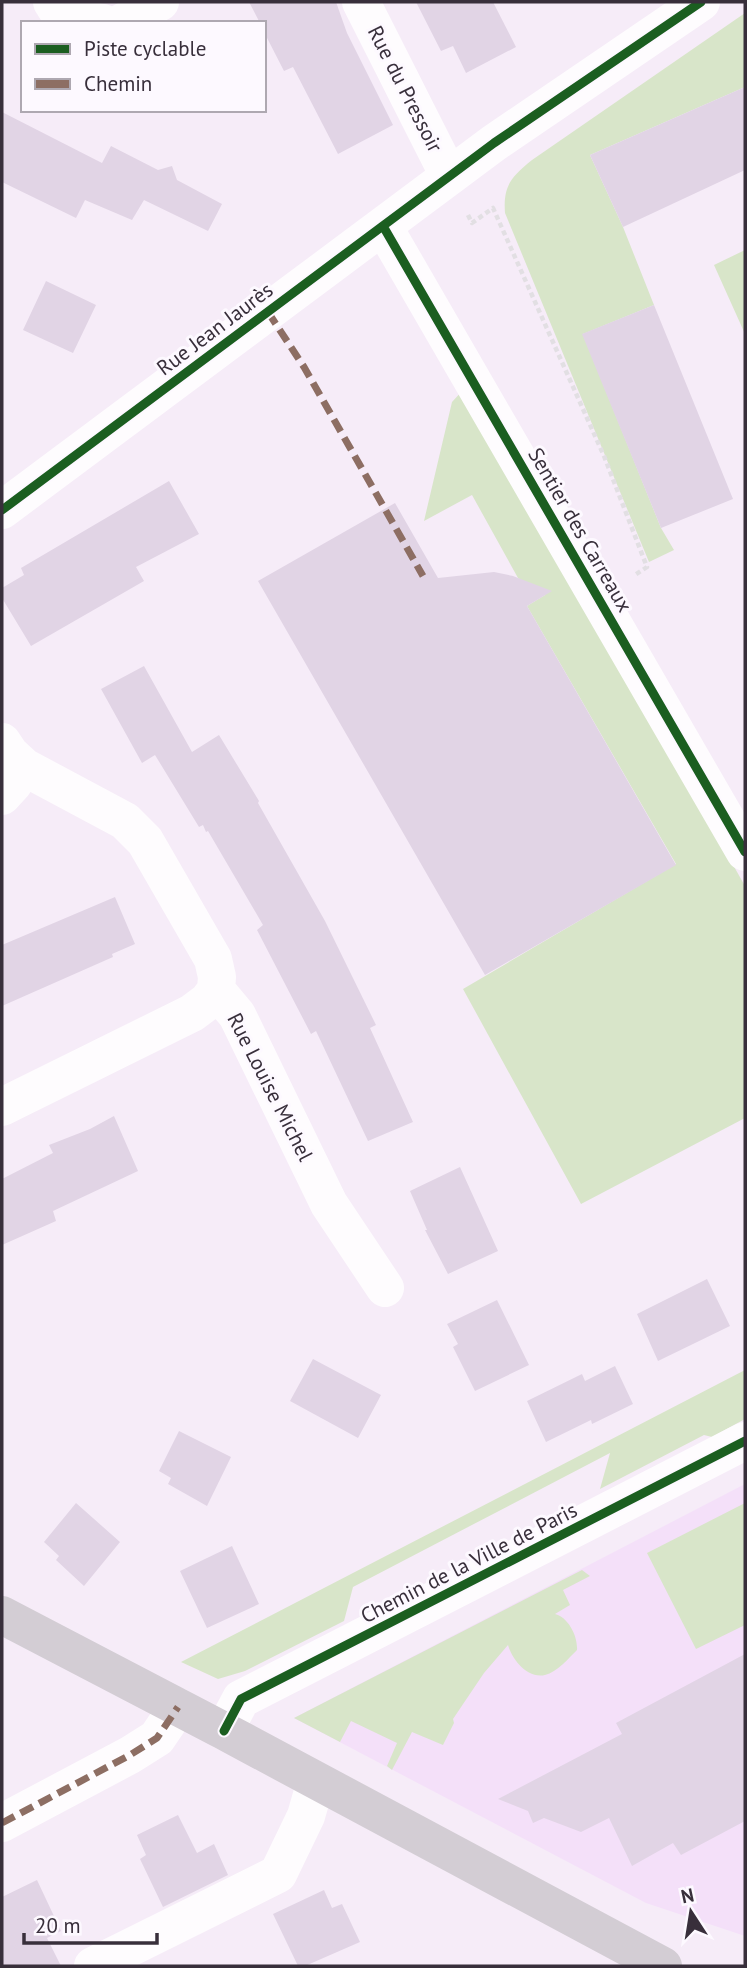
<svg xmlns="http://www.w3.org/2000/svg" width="747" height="1968" font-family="'PT Sans',sans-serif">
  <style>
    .built { fill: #f4e0f9 }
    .green { fill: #d8e5c9 }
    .building { fill: #e1d4e5 }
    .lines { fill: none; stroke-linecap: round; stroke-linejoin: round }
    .path { stroke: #e2dfe3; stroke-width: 4.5; stroke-dasharray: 5 3.5; stroke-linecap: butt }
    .minor { stroke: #fefcfe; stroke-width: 38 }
    .major { stroke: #d3cdd4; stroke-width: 38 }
    .quiet { stroke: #8d6e63; stroke-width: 7; stroke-dasharray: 14 7; stroke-linecap: butt }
    .cycleway-casing { stroke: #fdf9ff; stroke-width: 13 }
    .cycleway { stroke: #1b5e20; stroke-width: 9 }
    .labels { text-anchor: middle; stroke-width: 6; stroke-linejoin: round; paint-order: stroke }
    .street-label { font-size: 21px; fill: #382f3b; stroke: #fdf9ff }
  </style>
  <rect width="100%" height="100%" fill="#f6ecf8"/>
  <path class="built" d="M745,1484V1936L646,1903L294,1718Z"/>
  <path class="green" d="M745,13V87L590,155L623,227L654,305L583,334L661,528L674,550L649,562L505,213C503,186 511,177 532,160Z
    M745,250V334L714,265Z
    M464,389L745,886V1118L581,1204L463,989L676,864L527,606L545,595L518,578L472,495L424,521L452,402Z
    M745,1370V1419L712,1437L704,1435L600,1489L610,1453L353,1587L344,1621L245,1671L218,1679L181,1662Z
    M745,1503V1625L696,1649L647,1553Z
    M582,1570L590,1576L563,1590L570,1605L555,1614C568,1617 578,1636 577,1650C569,1658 557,1672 545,1675C527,1679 512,1659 508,1645L484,1673L453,1719L454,1723L443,1745L412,1732L392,1770L387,1766L397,1743L351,1721L340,1742L294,1718Z"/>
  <path class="building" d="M249,2H336L347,33L393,125L338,154L293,67L284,71L264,32V23H260Z
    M416,2H493L516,47L466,73L453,46L441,51Z
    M745,87V170L623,227L590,155Z
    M2,112L102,163L111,146L158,170L172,166L177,180L222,204L208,231L144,200L132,220L85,200L76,218L2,182Z
    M46,281L96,305L73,353L23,330Z
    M654,305L733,499L661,528L582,334Z
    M169,481L199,534L136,567L144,581L31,646L2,598V588L24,575L21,568Z
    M395,503L438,578L494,572L513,576L552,591L527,606L676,865L485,975L258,581Z
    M144,666L192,752L219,735L259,801L258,803L325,921L376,1025L370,1028L413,1122L368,1141L316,1031L311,1034L257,930L263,925L208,831L206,832L203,825L199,827L155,755L142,763L101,689Z
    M115,897L135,944L112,954L113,957L2,1006V945Z
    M114,1116L138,1171L53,1211L56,1221L2,1245V1179L53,1153L49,1145L90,1129Z
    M460,1167L498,1251L448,1274L425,1230H427L410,1191Z
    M707,1279L730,1326L658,1361L637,1314Z
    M497,1300L529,1365L475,1391L453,1347L458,1344L447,1324Z
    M313,1359L381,1395L358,1438L290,1401Z
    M615,1366L633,1404L592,1424L591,1420L546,1442L527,1401L582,1374L585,1381Z
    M179,1431L231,1457L207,1506L168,1484L171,1478L159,1471Z
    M76,1503L120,1542L84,1586L56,1560L59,1556L44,1542Z
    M232,1546L259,1604L207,1628L180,1571Z
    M745,1654V1821L681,1855L673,1843L632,1866L609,1818L581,1832L544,1818L533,1823L528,1811L498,1799L622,1734L616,1723Z
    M178,1815L197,1853L214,1844L228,1875L163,1907L140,1859L146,1855L137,1835Z
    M37,1880L61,1931L47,1938L61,1966H2V1897Z
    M324,1890L332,1908L342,1904L360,1942L305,1966H298L273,1914Z"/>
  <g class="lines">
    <path class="path" d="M468,215L472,223L493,208L604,456L647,567L635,575"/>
    <path class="minor" d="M52,2L59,13L103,23
      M361,2L449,176
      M121,23L160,2
      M383,226L745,852
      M2,510L494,143L701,2
      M2,742L10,754L24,767L125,821L145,841L213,959L217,977L216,990
      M2,796L13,784L24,767
      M216,990L237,1015L329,1204L385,1288
      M2,1107L192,1013L208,1001L216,990
      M224,1731L241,1699L745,1441
      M2,1823L130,1755L157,1738L178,1707
      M93,1966L278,1874L306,1816L316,1781"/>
    <path class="major" d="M2,1615L224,1731L663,1966"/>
    <path class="quiet" d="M268,312L304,367L423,576
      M2,1823L130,1755L157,1738L178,1707"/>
    <defs>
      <path id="cycleway" d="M383,226L745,852
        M2,510L494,143L701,2
        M224,1731L241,1699L745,1441"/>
    </defs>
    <use href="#cycleway" class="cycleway-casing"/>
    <use href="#cycleway" class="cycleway"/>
  </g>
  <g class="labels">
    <g class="street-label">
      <text transform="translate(405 89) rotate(63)" y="7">Rue du Pressoir</text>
      <text transform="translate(215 329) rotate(-37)" y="7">Rue Jean Jaurès</text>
      <text transform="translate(580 530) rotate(60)" y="7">Sentier des Carreaux</text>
      <text transform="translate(270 1087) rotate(63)" y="7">Rue Louise Michel</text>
      <text transform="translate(469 1563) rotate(-27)" y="7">Chemin de la Ville de Paris</text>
    </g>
  </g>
  <rect width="747" height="1968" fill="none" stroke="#382f3b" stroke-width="7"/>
  <rect x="21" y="21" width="245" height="91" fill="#fdf9ff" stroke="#aea8b1" stroke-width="2"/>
  <rect x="35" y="44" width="35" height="10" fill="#1b5e20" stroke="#aea8b1" stroke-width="2"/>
  <text x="84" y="56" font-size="21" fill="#382f3b">Piste cyclable</text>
  <rect x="35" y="79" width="35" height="10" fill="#8d6e63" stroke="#aea8b1" stroke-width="2"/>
  <text x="84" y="91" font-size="21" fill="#382f3b">Chemin</text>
  <g transform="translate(691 1912) rotate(348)" stroke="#fdf9ff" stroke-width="5" paint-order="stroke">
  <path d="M0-5L12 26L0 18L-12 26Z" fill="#382f3b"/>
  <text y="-10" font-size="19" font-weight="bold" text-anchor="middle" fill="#382f3b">N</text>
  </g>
  <path d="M24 1933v10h133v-10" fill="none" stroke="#382f3b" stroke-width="3.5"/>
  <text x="35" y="1933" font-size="21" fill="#382f3b" stroke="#fdf9ff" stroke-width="5" paint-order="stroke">20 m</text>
</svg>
